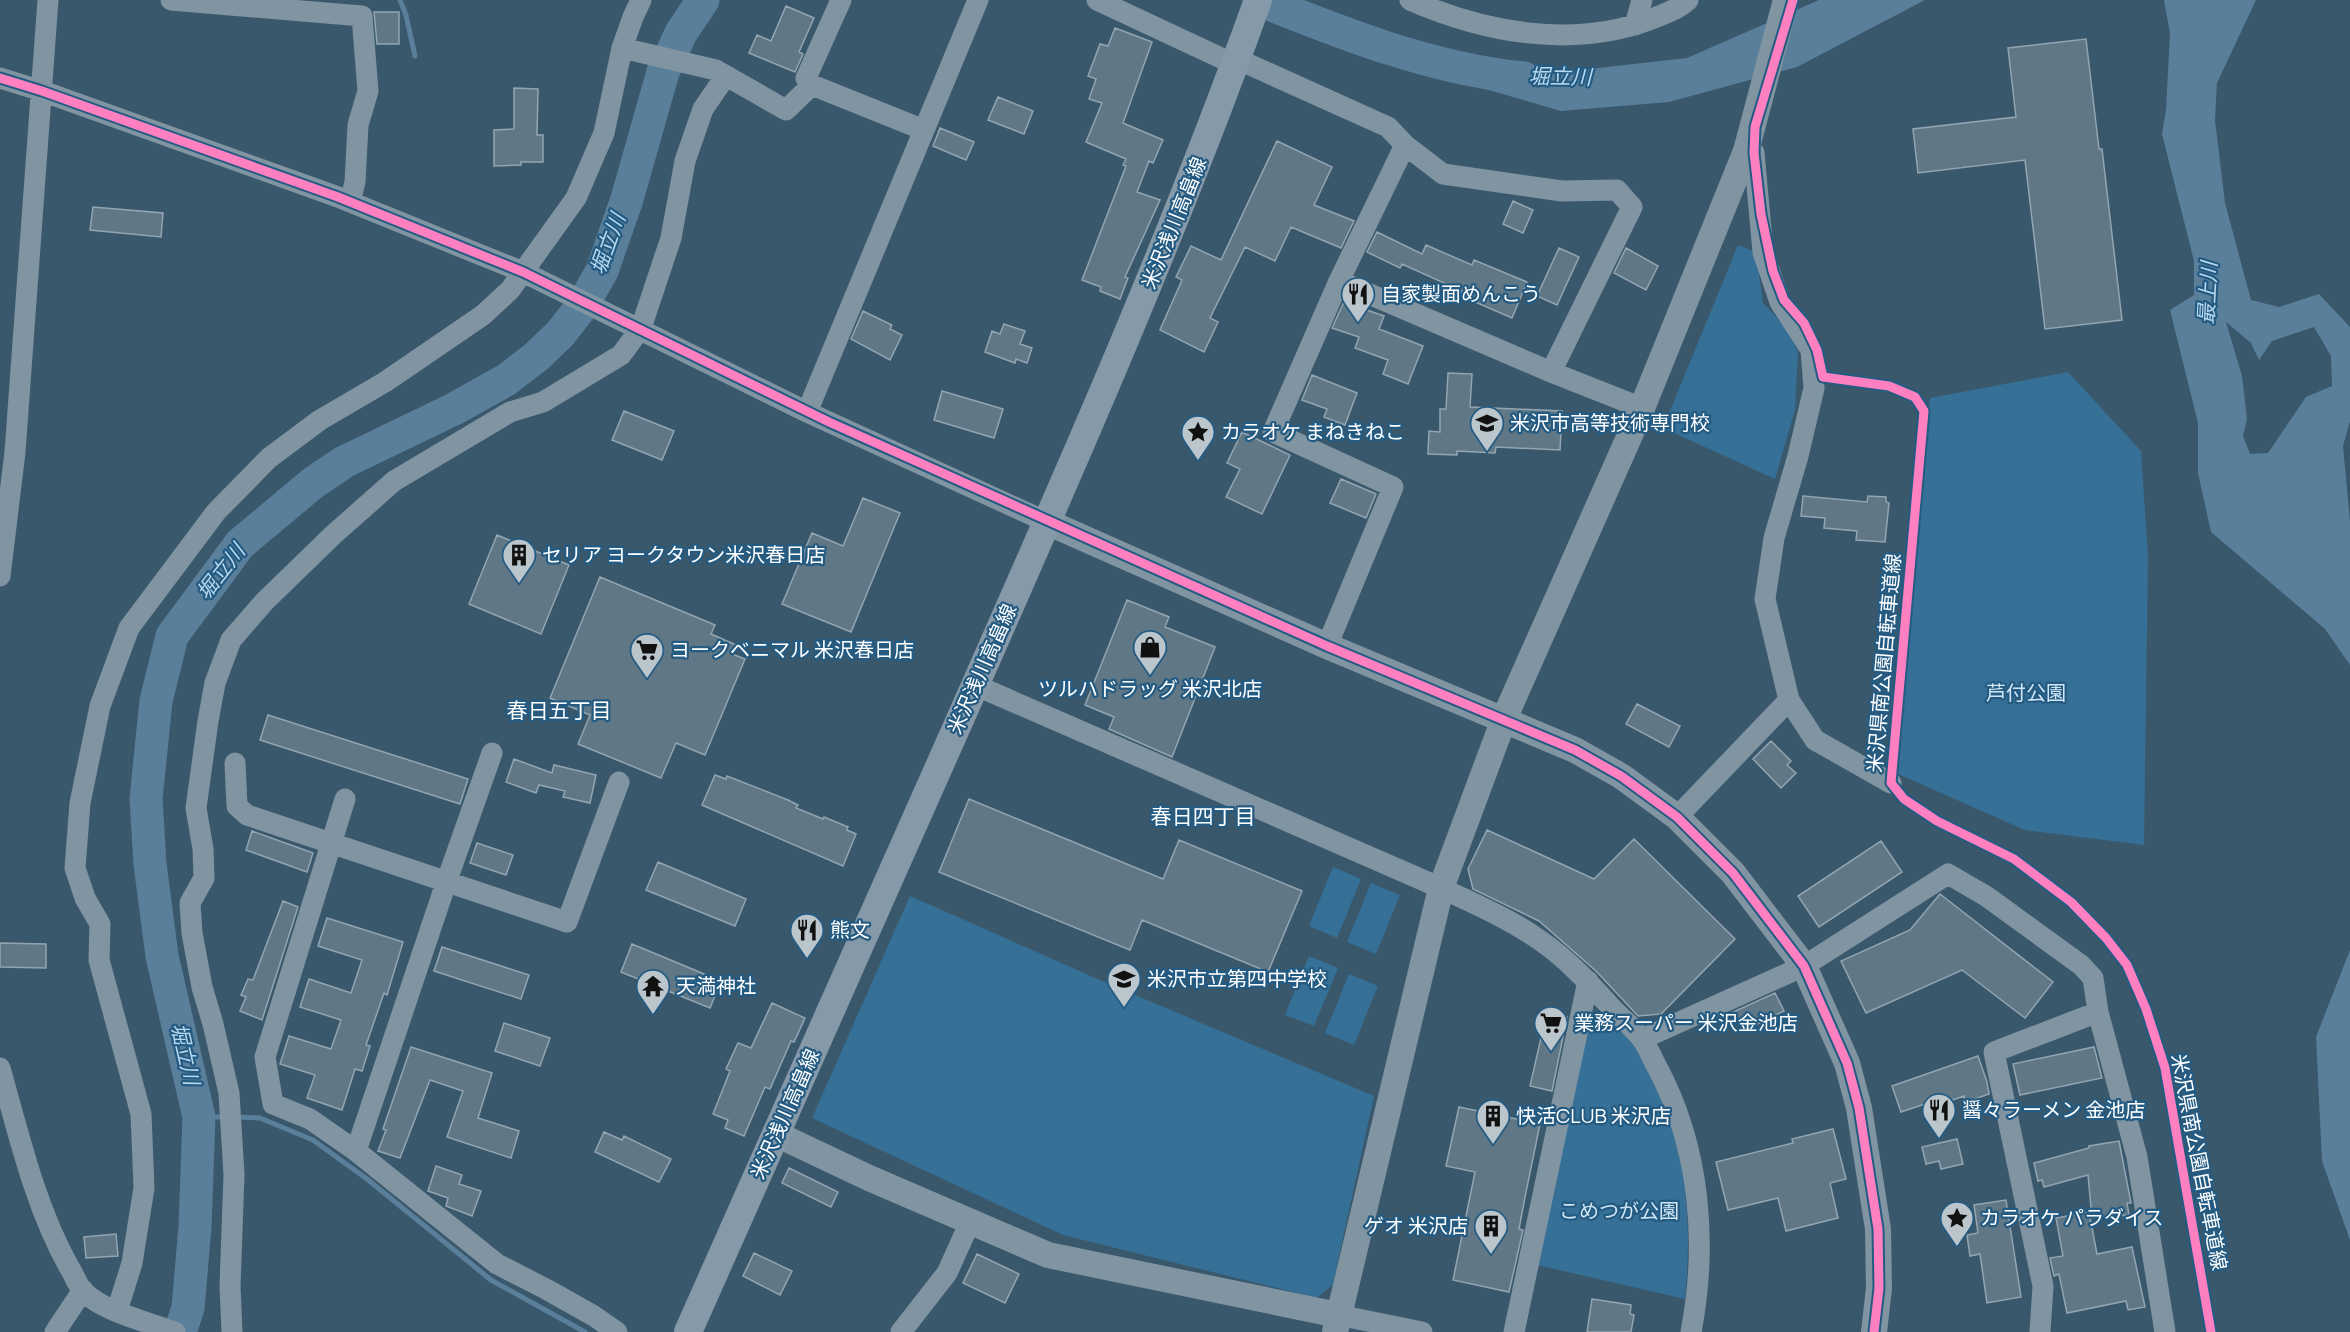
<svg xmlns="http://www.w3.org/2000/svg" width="2350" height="1332" font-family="Manrope,'Noto Sans JP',sans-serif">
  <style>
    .green { fill: #367096 }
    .water { fill: #597f9a; fill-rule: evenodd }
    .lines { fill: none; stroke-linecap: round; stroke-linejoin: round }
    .stream { stroke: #597f9a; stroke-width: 5 }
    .river { stroke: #597f9a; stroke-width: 33 }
    .building { fill: #607786; stroke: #93a5b1; stroke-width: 1.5 }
    .minor { stroke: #8094a2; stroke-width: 21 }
    .tertiary { stroke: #8094a2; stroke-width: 26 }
    .secondary { stroke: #8699a8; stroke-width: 28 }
    .cycleway-casing { stroke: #245b82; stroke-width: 13 }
    .cycleway { stroke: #ff80c0; stroke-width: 9 }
    .labels { text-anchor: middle; stroke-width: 4.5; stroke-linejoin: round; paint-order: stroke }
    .street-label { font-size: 20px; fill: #fff; stroke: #245b82 }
    .poi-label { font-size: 20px; fill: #fff; stroke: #245b82; text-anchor: start }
    .park-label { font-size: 20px; fill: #cfe6f6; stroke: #245b82 }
    .water-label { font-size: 21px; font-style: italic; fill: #b7d9ef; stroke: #245b82 }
    .neighbourhood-label { font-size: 21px; fill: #fff; stroke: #245b82 }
  </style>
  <rect width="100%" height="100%" fill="#3a586c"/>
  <path class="green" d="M1738,245L1756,252L1763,303L1785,326L1798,352L1795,410L1775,479L1663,428Z
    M2068,372L2141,451L2148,557L2144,845L2025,830L1898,774L1930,398Z
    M1333,867L1361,879L1337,938L1309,926Z
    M1371,883L1400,895L1376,954L1347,942Z
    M910,896L1102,981L1374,1096L1333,1284L1317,1298L1063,1235L812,1118Z
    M1309,956L1338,968L1314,1026L1285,1015Z
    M1349,974L1378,986L1354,1045L1325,1033Z
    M1608,1014C1617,1024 1628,1035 1635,1046C1684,1125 1694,1207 1685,1299L1537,1265L1585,1020Z"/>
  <path class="water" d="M1819,0H1925L1797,67L1669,102L1561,111L1420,70L1554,73L1687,58Z
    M2164,0H2256L2217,83L2215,120L2225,203L2251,300L2279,307L2319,294L2350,327V421L2343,446L2350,521V665L2325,629L2211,532L2198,473V423L2170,310L2194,295V261L2162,134L2166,110L2170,33ZM2226,322L2251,343L2259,360L2272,341L2314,327L2331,356L2332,386L2306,397L2268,453L2250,454L2243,436L2247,419L2242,376Z
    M2350,950V1240L2322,1161L2316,1037Z"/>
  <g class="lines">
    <path class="stream" d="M400,0L406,15L415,56
      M199,1117H227
      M236,1117L260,1118L313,1140L367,1179L491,1280L585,1332"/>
    <path class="river" d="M1259,0C1344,34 1432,69 1524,78
      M180,1332L188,1308L195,1227L199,1117L162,956L150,864L146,799L156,701L172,636L240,544L313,483L344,462L454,409L506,380L536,357L560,334L582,306L602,271L627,199L663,72L681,33L703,0"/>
  </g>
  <path class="building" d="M786,6L814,18L799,52L803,54L795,72L749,53L757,35L771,41Z
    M374,12H399V44H377Z
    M1115,28L1152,42L1123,123L1163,140L1153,163L1149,161L1137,192L1160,200L1125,277L1128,278L1120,299L1100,291L1101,287L1082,280L1126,166L1123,165L1126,159L1086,142L1102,103L1089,99L1096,79L1088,76L1100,44L1108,46Z
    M2086,39L2099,149H2102L2122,320L2045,329L2025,160L1918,173L1913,129L2016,117L2008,48Z
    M514,88L538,89L537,135H543V162H521V165L494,166V130L514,129Z
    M998,97L1033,111L1024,134L988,120Z
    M940,128L974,142L966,160L933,146Z
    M1277,141L1332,167L1314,205L1354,221L1341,248L1291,227L1275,261L1245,247L1210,318L1218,322L1204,352L1160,330L1182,280L1176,277L1191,246L1221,260Z
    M1513,201L1533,210L1523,233L1503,224Z
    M93,207L163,213L161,237L90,230Z
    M1377,232L1422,254L1426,245L1472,265L1474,260L1527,282L1512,318L1468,299L1469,297L1461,293L1462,291L1402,264L1400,268L1367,252Z
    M1559,248L1579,257L1557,305L1537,296Z
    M1626,248L1658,266L1646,290L1614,273Z
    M1344,302L1384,316L1379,329L1423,346L1408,384L1383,374L1388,360L1355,348L1359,337L1332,328Z
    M863,311L892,325L890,329L902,335L890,360L851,339Z
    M1004,324L1025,331L1020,344L1032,348L1027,363L1016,359L1015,363L985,352L992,331L1000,334Z
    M1448,373L1472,374L1470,407L1562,411L1560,450L1496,447L1495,453L1457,451V455L1428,454L1429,431L1440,432V409H1446Z
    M1312,375L1357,393L1345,425L1324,417L1327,409L1302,400Z
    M942,391L1003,409L994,438L934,420Z
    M624,411L674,431L662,460L612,440Z
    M1242,432L1290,455L1262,514L1226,497L1240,469L1227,463Z
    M1341,479L1376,494L1366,518L1330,503Z
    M1803,496L1867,502L1868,496L1886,497V502L1889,503L1885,542L1856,540L1857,531L1824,528L1825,518L1801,516Z
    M863,498L900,513L851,632L782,604L812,533L843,546Z
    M497,535L569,565L541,634L469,604Z
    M600,577L715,625L711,634L736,645L732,654L745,659L705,755L676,743L661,778L578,744L590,715L550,698Z
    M1127,600L1169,617L1165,627L1215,647L1172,757L1109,729L1114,717L1085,705Z
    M1637,704L1680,726L1669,747L1626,724Z
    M268,715L468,779L460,804L260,740Z
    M1771,741L1791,761L1787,765L1796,773L1781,788L1753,759Z
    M514,759L552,773L554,765L596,775L590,803L563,797L565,791L539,785L536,793L506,782Z
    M715,775L726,779L727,776L788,800L798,805L796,808L823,819L824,817L848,827L847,830L856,834L843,866L702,805Z
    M969,799L1163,879L1179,840L1302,891L1268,972L1142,920L1130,950L939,872Z
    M1487,830L1594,879L1634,839L1735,939L1661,1014L1638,1016L1597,972L1539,921L1473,889L1468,869Z
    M252,831L313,853L307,872L246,850Z
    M1881,841L1902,872L1819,927L1798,896Z
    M477,843L513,855L506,875L470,863Z
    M658,862L746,899L735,926L646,890Z
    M1940,894L2053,982L2025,1018L1962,970L1866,1013L1841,961L1910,930Z
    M283,901L298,907L262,1020L240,1011L246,997L241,995L248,979L253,980Z
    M327,918L403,942L387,995L384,993L366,1045L370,1046L362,1071L355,1069L342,1110L307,1098L315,1075L280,1064L289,1036L331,1049L341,1020L300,1007L309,979L351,993L362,960L318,946Z
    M0,943L46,944V968L0,967Z
    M632,944L721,981L710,1008L621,972Z
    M442,947L529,975L521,999L434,971Z
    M1775,993L1784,1011L1743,1031L1733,1012Z
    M772,1003L805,1018L794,1042L791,1041L770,1089L765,1087L744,1136L725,1128L728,1120L713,1114L730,1071L726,1069L738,1043L751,1048Z
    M1547,1012L1567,1017L1552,1091L1530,1086Z
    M504,1023L550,1038L540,1066L495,1051Z
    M411,1047L492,1073L478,1118L519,1131L511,1158L447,1137L463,1091L430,1080L400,1158L378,1151L386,1130L383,1129Z
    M2094,1047L2102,1078L2020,1095L2013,1064Z
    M1978,1056L1987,1082L1989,1094L1966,1102L1964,1096L1927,1109L1925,1104L1901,1112L1892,1086Z
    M1459,1107L1540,1124L1525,1197L1519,1229L1523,1230L1509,1292L1453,1280L1475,1172L1446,1166Z
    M1833,1129L1846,1179L1830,1183L1838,1218L1786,1231L1778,1198L1728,1210L1716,1162L1793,1143L1792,1139Z
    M604,1132L622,1140L624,1136L671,1159L659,1182L595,1152Z
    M1957,1139L1963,1164L1941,1169L1939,1161L1926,1164L1922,1147Z
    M2119,1141L2131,1203H2127L2129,1215L2092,1218L2088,1175L2044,1187L2042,1180L2038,1181L2034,1163L2089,1148V1146Z
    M436,1166L462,1175L459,1184L481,1191L472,1216L446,1206L448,1198L428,1191Z
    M789,1168L838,1192L831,1207L782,1183Z
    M2006,1200L2021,1297L1987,1303L1980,1254L1970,1256L1967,1235L1978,1233L1974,1205Z
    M2089,1212L2097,1254L2132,1247L2145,1307L2128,1310L2126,1301L2067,1313L2059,1274L2054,1276L2050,1258L2063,1256L2056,1218Z
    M116,1234L118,1256L86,1258L84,1237Z
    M754,1253L792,1271L780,1295L743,1276Z
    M977,1254L1019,1274L1005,1303L963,1283Z
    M1592,1299L1631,1305L1630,1314L1634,1315L1631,1332H1587Z"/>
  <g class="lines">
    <path class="minor" d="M171,0L362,16L368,91L358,125L355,182L350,202
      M1097,0L1236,65
      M1410,0C1486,33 1573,49 1652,19C1665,13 1678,10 1688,0
      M1635,25L1642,0
      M622,48L716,70L786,110L812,85L924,130
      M1237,59L1388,127L1405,145L1443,174L1562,191L1617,190L1632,207L1551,372
      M0,78L42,91L338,197L523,272L807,412L1047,522
      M812,85L806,78L841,0
      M1746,151L1754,153L1763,252L1780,302L1811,350L1814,388L1798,456L1774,538L1765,599L1789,700L1815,740L1891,783
      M1339,281L1551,372L1642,408
      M807,412L978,0
      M0,576L15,452L48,0
      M1327,646L1393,487L1273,432L1339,281L1405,145
      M975,685L1441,888C1475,904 1510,919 1541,941C1567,959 1589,983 1610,1006C1620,1017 1633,1027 1642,1039C1648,1047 1652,1058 1657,1067C1700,1147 1708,1243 1691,1332
      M235,763L237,806L247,815L567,922L619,782
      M345,799L265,1057L273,1104L310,1119L356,1151L497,1264L546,1289L594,1316L617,1332
      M1677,817L1789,700
      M1642,1039L1804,966L1948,874L1986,896L2081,965L2093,978L2098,1012L2137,1157L2165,1332
      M0,1068C19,1135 35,1206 69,1267C74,1274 77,1285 83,1291C103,1312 148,1322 175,1332
      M356,1151L446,883L492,753
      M117,1311L132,1263L144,1188L141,1114L99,960L100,924L85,898L75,868L80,803L100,706L129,628L216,512L269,458L320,420L385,382L483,315L510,290L576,198L604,133L622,48L633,17L641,0
      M1338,1315L1422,1332
      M55,1332L83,1290
      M232,1332L230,1286L234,1175L229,1093L213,1024L202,987L192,933L190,903L204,878L203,849L196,808L208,721L215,683L231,640L264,602L333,535L394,481L510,412L543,402L621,355L641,328L671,238L685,161L703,109L725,77
      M901,1332L947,1273L970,1222
      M1514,1332L1588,981
      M2040,1332L2043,1286L1994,1052L2098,1012"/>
    <path class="tertiary" d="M1047,522L1327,646L1575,750L1621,776L1677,817L1733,873L1804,966L1847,1063L1859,1108L1878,1229L1879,1288L1874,1332
      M776,1134L869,1178L1048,1255L1338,1315
      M1335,1332L1441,888L1504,719L1642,408L1746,151L1786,0"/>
    <path class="secondary" d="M688,1332C781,1123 873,915 966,706C1069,473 1172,240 1258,0"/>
    <defs>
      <path id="cycleway" d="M1793,0L1755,127L1754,153L1761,214L1773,271L1784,300L1804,323L1817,350L1823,377L1889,386L1915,397L1924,411L1891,783L1904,799L1937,821L2014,859L2071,902L2106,938L2127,965L2146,1009L2165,1068L2211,1332
        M0,78L42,91L338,197L523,272L829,422L1327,646L1575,750L1621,776L1677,817L1733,873L1804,966L1847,1063L1859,1108L1878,1229L1879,1288L1874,1332"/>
    </defs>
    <use href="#cycleway" class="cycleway-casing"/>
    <use href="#cycleway" class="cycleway"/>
  </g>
  <defs>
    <symbol id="restaurant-pin" viewBox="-11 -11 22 30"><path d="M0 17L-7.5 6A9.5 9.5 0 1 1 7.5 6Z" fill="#bac5cc" stroke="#245b82"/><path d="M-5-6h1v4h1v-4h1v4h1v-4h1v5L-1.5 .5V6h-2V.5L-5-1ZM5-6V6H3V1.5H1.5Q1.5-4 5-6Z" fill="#111"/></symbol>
    <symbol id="school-pin" viewBox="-11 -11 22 30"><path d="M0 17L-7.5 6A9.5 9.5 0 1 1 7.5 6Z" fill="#bac5cc" stroke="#245b82"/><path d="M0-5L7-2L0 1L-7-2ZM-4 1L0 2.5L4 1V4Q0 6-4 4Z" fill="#111"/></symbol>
    <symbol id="sight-pin" viewBox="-11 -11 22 30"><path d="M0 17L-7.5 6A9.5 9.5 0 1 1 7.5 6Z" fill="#bac5cc" stroke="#245b82"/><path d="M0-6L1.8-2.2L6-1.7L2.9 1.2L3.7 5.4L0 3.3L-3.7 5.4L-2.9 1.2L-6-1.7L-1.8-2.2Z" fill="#111"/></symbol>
    <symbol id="building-pin" viewBox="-11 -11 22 30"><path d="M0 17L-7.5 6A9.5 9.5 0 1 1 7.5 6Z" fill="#bac5cc" stroke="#245b82"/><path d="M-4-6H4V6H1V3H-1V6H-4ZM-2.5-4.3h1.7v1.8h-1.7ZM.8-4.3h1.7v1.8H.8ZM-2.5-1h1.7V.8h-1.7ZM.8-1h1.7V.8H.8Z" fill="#111"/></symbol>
    <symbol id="shop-pin" viewBox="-11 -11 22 30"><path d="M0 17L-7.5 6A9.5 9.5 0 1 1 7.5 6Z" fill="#bac5cc" stroke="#245b82"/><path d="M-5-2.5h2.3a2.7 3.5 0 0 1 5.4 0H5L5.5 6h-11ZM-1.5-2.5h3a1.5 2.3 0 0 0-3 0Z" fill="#111"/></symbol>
    <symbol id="supermarket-pin" viewBox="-11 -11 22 30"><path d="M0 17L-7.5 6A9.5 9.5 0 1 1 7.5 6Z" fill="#bac5cc" stroke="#245b82"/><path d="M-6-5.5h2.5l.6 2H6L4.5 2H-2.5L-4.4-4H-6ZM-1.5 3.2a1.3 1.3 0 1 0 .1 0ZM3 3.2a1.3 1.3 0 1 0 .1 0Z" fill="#111"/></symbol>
    <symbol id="temple-pin" viewBox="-11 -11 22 30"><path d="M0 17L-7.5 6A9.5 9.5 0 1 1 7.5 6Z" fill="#bac5cc" stroke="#245b82"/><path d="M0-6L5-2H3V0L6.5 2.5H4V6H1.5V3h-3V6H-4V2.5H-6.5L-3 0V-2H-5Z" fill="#111"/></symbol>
  </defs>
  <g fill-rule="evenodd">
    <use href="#restaurant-pin" x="1339" y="275" width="38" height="52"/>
    <use href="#school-pin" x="1468" y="404" width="38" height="52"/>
    <use href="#sight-pin" x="1179" y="413" width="38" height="52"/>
    <use href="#building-pin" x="500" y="536" width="38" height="52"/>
    <use href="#shop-pin" x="1131" y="628" width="38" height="52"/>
    <use href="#supermarket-pin" x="628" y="631" width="38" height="52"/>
    <use href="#restaurant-pin" x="788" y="911" width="38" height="52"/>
    <use href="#school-pin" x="1105" y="960" width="38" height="52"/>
    <use href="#temple-pin" x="634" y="967" width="38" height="52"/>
    <use href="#supermarket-pin" x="1532" y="1004" width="38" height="52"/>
    <use href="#restaurant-pin" x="1920" y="1091" width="38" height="52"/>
    <use href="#building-pin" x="1474" y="1097" width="38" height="52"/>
    <use href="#sight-pin" x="1938" y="1199" width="38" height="52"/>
    <use href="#building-pin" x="1472" y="1207" width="38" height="52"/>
  </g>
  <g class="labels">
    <g class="street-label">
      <text transform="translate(1174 223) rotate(-68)" y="7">米沢浅川高畠線</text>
      <text transform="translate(1884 663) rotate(-85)" y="7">米沢県南公園自転車道線</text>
      <text transform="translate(982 669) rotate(-66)" y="7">米沢浅川高畠線</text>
      <text transform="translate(785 1114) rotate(-66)" y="7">米沢浅川高畠線</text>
      <text transform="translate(2199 1162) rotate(79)" y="7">米沢県南公園自転車道線</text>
    </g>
    <g class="poi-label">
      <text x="1381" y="301">自家製面めんこう</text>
      <text x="1510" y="430">米沢市高等技術専門校</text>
      <text x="1221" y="439">カラオケ まねきねこ</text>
      <text x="542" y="562">セリア ヨークタウン米沢春日店</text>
      <text x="670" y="657">ヨークベニマル 米沢春日店</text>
      <text x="1150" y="696" text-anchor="middle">ツルハドラッグ 米沢北店</text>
      <text x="830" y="937">熊文</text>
      <text x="1147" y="986">米沢市立第四中学校</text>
      <text x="676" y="993">天満神社</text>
      <text x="1574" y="1030">業務スーパー 米沢金池店</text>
      <text x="1962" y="1117">醤々ラーメン 金池店</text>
      <text x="1516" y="1123">快活CLUB 米沢店</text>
      <text x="1980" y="1225">カラオケ パラダイス</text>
      <text x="1468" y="1233" text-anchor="end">ゲオ 米沢店</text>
    </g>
    <g class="park-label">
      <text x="2026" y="700">芦付公園</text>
      <text x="1619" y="1218">こめつが公園</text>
    </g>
    <g class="water-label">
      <text transform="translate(1560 77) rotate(1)" y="7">堀立川</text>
      <text transform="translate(608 244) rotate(-70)" y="7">堀立川</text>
      <text transform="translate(2208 293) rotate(-87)" y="7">最上川</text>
      <text transform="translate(221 572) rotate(-52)" y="7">堀立川</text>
      <text transform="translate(185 1054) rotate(77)" y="7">堀立川</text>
    </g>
    <g class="neighbourhood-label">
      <text x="559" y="718">春日五丁目</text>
      <text x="1203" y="824">春日四丁目</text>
    </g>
  </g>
</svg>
